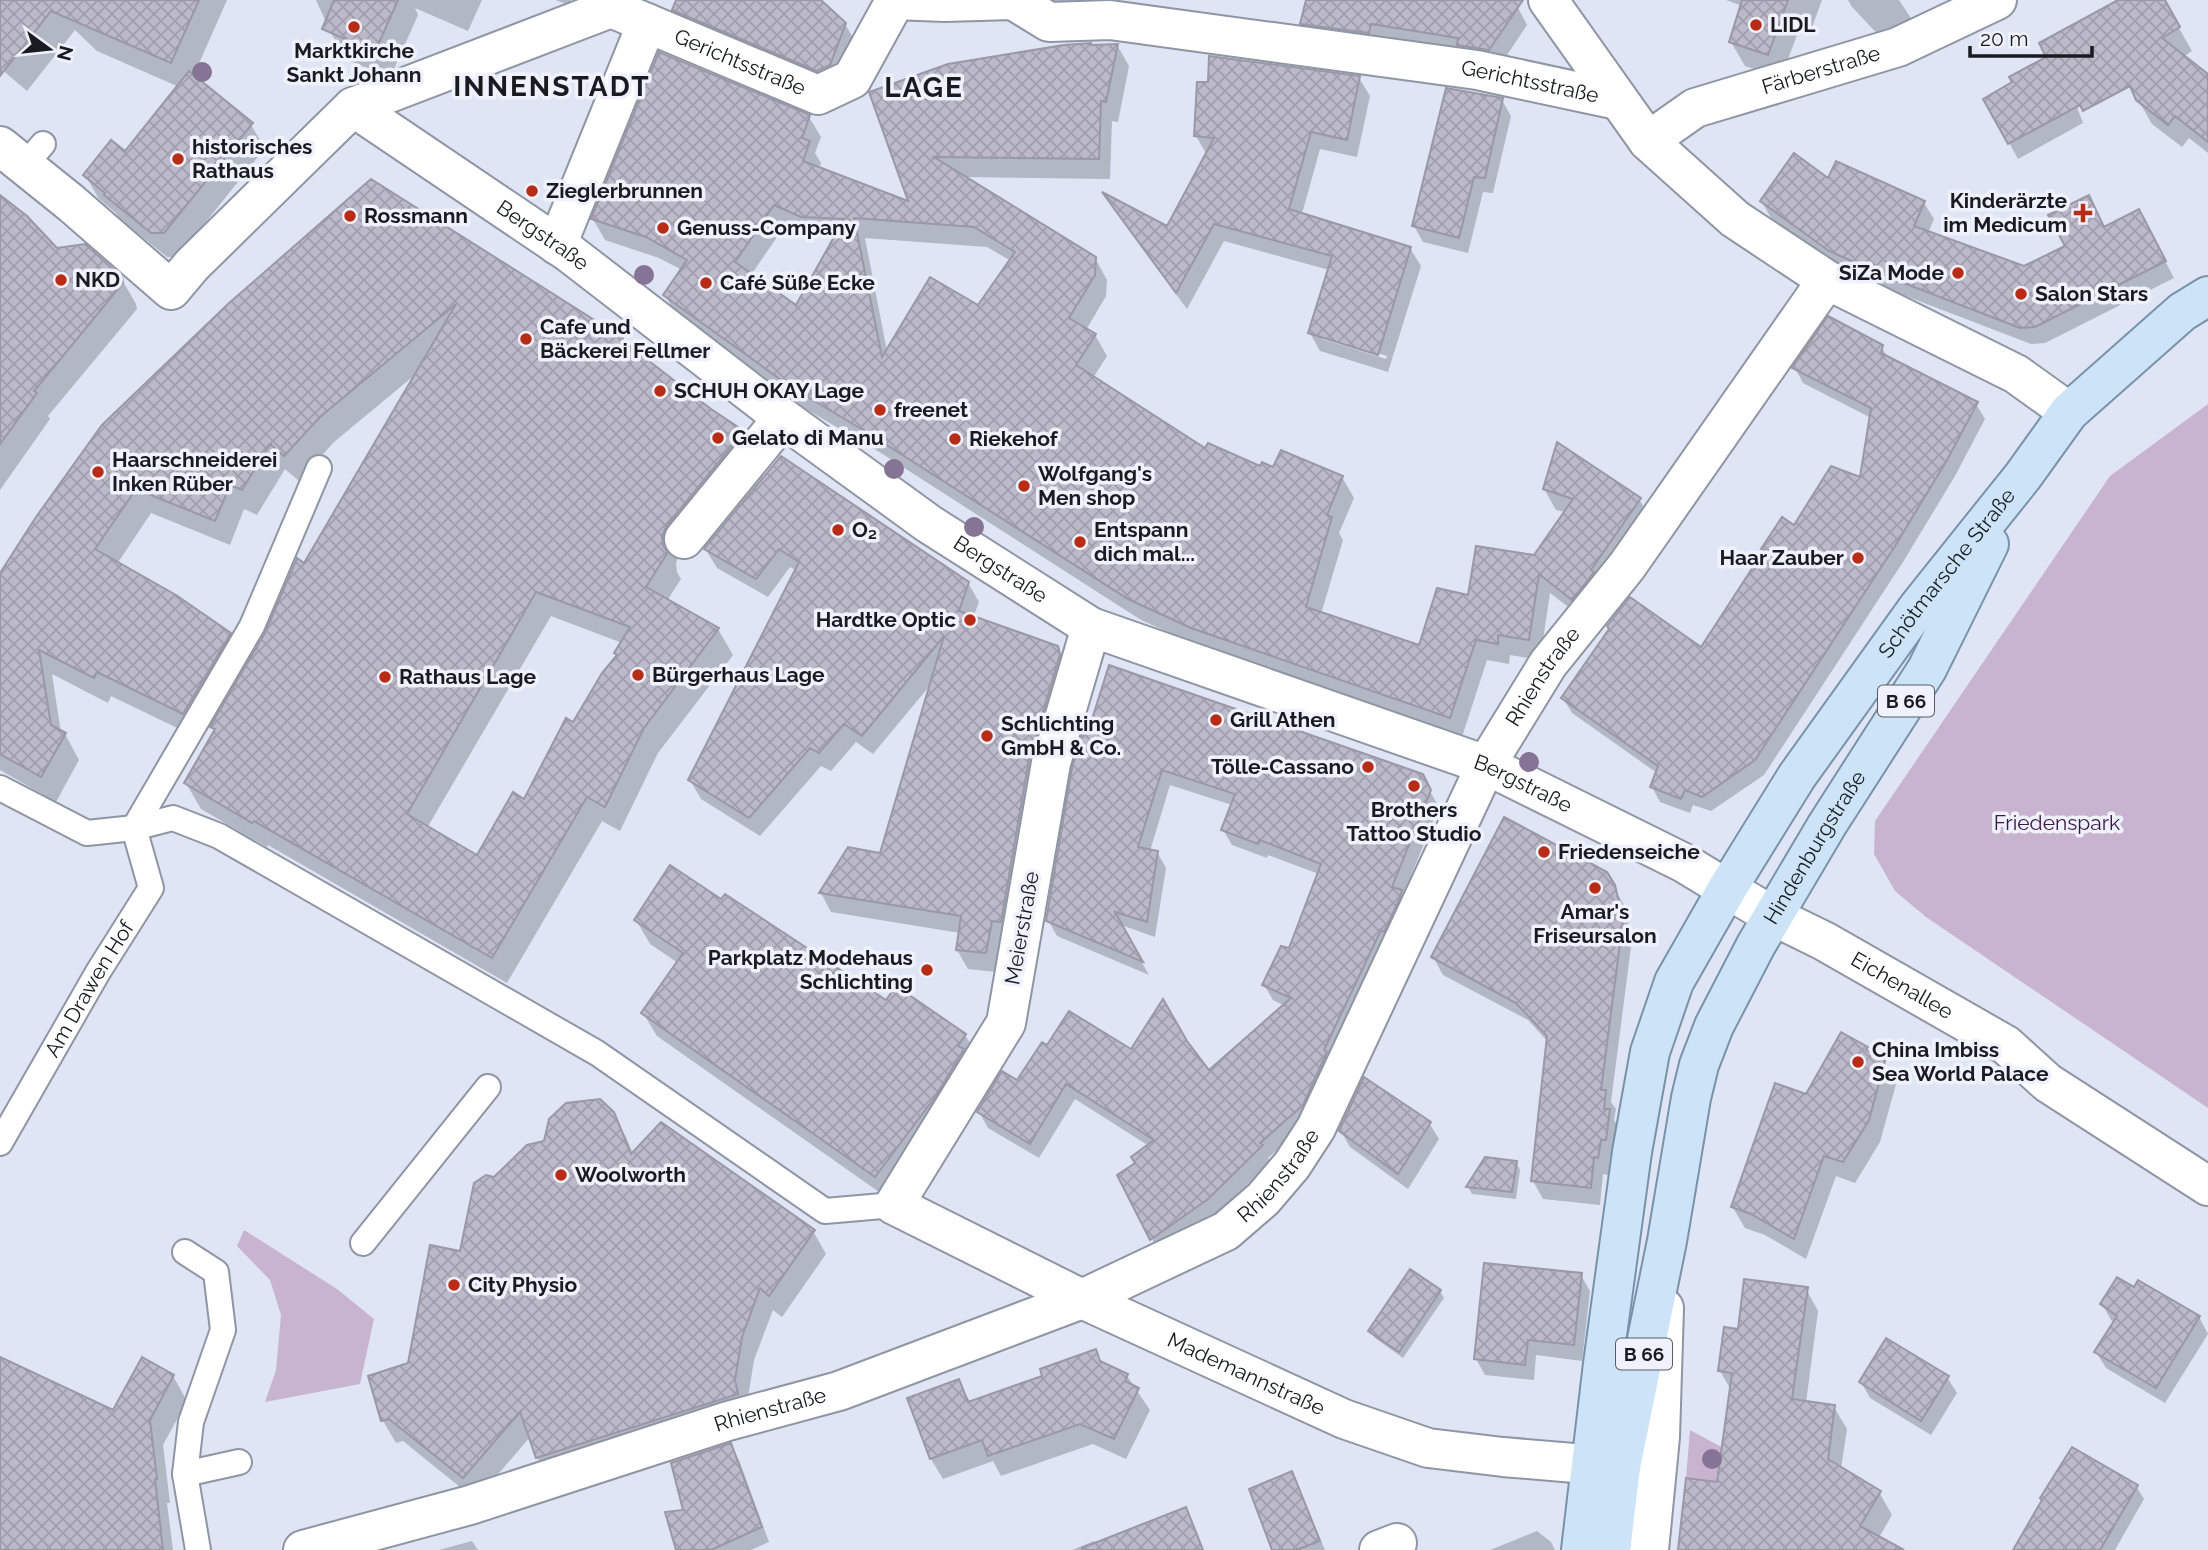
<svg xmlns="http://www.w3.org/2000/svg" width="2208" height="1550" font-family="Raleway,sans-serif">
  <style>
    .green { fill: #c9b4d0 }
    .shadow { fill: #0003; fill-rule: evenodd }
    .building { fill: url(#building-cross-hatch); stroke: #9a97a6; stroke-width: 2; fill-rule: evenodd }
    .lines { fill: none; stroke-linecap: round; stroke-linejoin: round }
    .lane-casing { stroke: #8f95a3; stroke-width: 28 }
    .street-casing { stroke: #8f95a3; stroke-width: 42 }
    .secondary-casing { stroke: #8f95a3; stroke-width: 42 }
    .primary-casing { stroke: #7892aa; stroke-width: 42 }
    .lane { stroke: #fff; stroke-width: 24 }
    .street { stroke: #fff; stroke-width: 38 }
    .secondary { stroke: #fff; stroke-width: 38 }
    .primary { stroke: #cde4f8; stroke-width: 38 }
    .tree { fill: #857495 }
    .poi-dot { fill: #b82c15; stroke: #eff2fc; stroke-width: 2.5 }
    .labels { text-anchor: middle; stroke-width: 7; stroke-linejoin: round; paint-order: stroke }
    .shield { fill: #eff2fc; stroke: #595c62; stroke-width: 2 }
    .shield-label { font-size: 19px; font-weight: bold; fill: #191b20 }
    .poi-label { font-size: 21px; font-weight: bold; fill: #191b20; stroke: #eff2fc; text-anchor: start }
    .street-label { font-size: 21px; fill: #191b20; stroke: #eff2fc }
    .park-label { font-size: 21px; fill: #3b1746; stroke: #eff2fc }
    .district-label { font-size: 28px; font-weight: bold; letter-spacing: 2px; fill: #191b20; stroke: #eff2fc }
  </style>
  <defs>
    <pattern id="building-cross-hatch" width="8" height="8" patternUnits="userSpaceOnUse" patternTransform="scale(1.75)"><rect width="8" height="8" fill="#bcb9c9"/><path d="M0 0l8 8M0 8l8-8" fill="none" stroke="#a19eac"/></pattern>
  </defs>
  <rect width="100%" height="100%" fill="#dfe5f5"/>
  <path class="green" d="M2208,404V1108L1926,917L1895,891L1874,854L1875,821L2110,476Z
    M244,1230L337,1289L374,1319L360,1384L265,1402L276,1370L281,1315L270,1280L237,1246Z
    M1690,1430L1747,1461L1744,1485L1686,1478Z"/>
  <path class="shadow" d="M0,0H227L193,77L251,125L265,148L178,257H167L120,219L116,213L99,199L85,175L125,153L179,87L97,51L75,30L27,91L0,68Z
    M316,0H482L468,31L415,8L418,15L390,78L346,59L330,31Z
    M555,0H571L570,5Z
    M677,0H818L845,24L859,48L832,94L687,33L673,10Z
    M1048,0H1098L1094,8Z
    M1308,0H1514L1527,25L1499,67L1312,41L1302,24Z
    M1726,0H1822L1811,30L1800,27L1781,78L1745,66L1731,42L1742,6Z
    M1848,0H1899L1920,32L1887,44L1852,7Z
    M2121,0H2163L2192,51L2183,57L2208,77V153L2189,138L2182,147L2152,124L2130,86Z
    M1117,45L1129,66L1118,122L1112,121L1110,179L964,177L1095,258L1107,280L1106,296L1086,330L1095,335L1107,356L1093,378L1206,451L1261,469L1342,477L1354,498L1339,533L1343,540L1321,614L1420,647L1470,597L1535,556L1565,512L1556,510L1544,489L1639,499L1651,520L1584,619L1550,593L1540,660L1510,655L1509,664L1487,660L1462,737L1204,648L1141,620L881,453L804,408L677,316L665,295L682,270L659,258L605,240L593,219L809,117L821,137L815,153L821,163L819,169L911,204L872,93ZM786,224L814,237L835,238L797,307L751,275ZM865,238L987,247L1011,261L979,307L887,351Z
    M2063,70L2083,123L2018,159L1985,99L2015,83Z
    M1359,78L1370,96L1357,157L1320,149L1302,214L1410,248L1421,266L1388,372L1320,351L1310,333L1329,270L1224,241L1187,309L1114,210L1106,196L1167,229L1207,155L1196,136ZM1322,336L1387,356L1386,359L1322,339Z
    M1502,100L1511,116L1493,193L1483,192L1468,253L1423,242L1414,226Z
    M371,181L622,339L625,345L710,410L743,433L757,458L681,551L676,563L677,572L681,579L667,601L718,629L733,655L658,753L620,831L602,821L507,983L268,845L267,847L201,809L186,783L216,733L212,727L416,374L334,442L299,481L285,469L257,515L244,509L230,545L151,513L117,564L230,634L244,659L198,738L111,696L108,703L52,674L61,733L65,734L79,760L56,802L0,770V576ZM551,616L622,643L616,653L618,656L524,801L478,857L427,828Z
    M1829,181L1924,203L1934,219L1928,233L2025,268L2067,247L2097,214L2105,228H2148L2174,278L2045,343L2031,344L1898,293L1840,267L1771,218L1762,202Z
    M0,202L56,250L121,278L136,304L137,309L48,416L50,419L0,490Z
    M1881,346L1888,358L1976,404L1985,419L1955,476L1903,562L1764,775L1711,811L1693,805L1690,813L1660,802L1652,787L1657,773L1572,713L1563,698L1701,649L1795,527L1862,480L1871,418L1803,383L1795,368Z
    M781,458L968,583L979,602L973,618L1056,647L1068,667L997,972L968,969L957,950L960,933L831,912L821,893L881,855L932,683L873,754L856,742L831,771L821,766L760,836L701,799L690,780L797,571L790,567L768,597L717,568L706,550Z
    M1089,734L1428,788L1439,807L1403,895L1410,907L1311,1121L1268,1158L1270,1162L1217,1214L1160,1254L1119,1176L1137,1163L1149,1146L1075,1099L1039,1158L988,1128L979,1112L1018,1083L1048,1047L1131,1052L1187,1043L1209,1072L1285,1006L1273,1000L1264,985L1290,951L1319,874L1268,855L1267,858L1232,845L1223,830L1232,805L1170,785L1150,851L1157,852L1166,868L1155,937L1121,925L1149,975L1057,936L1048,920Z
    M1606,874L1624,905L1632,939L1611,1102L1616,1109L1614,1120L1620,1129L1616,1157H1610L1608,1175L1603,1174L1600,1205L1543,1199L1533,1181L1548,1042L1528,1020L1443,975L1433,957Z
    M636,920L886,1003L965,1035L979,1058L889,1199L657,1036L643,1013L678,963L650,944Z
    M1866,1048L1870,1054L1884,1062L1896,1084L1880,1142L1855,1183L1836,1176L1806,1259L1765,1235L1745,1228L1732,1206L1807,1097Z
    M612,1113L626,1137L633,1154L813,1231L826,1254L782,1317L773,1310L754,1360L747,1404L550,1480L537,1457L530,1437L476,1500L403,1441L396,1443L383,1421L370,1377L410,1365L495,1179L545,1142Z
    M1429,1123L1439,1139L1408,1189L1350,1147L1341,1131Z
    M1516,1162L1520,1170L1516,1199L1472,1194L1468,1187Z
    M1581,1275L1590,1291L1582,1361L1536,1355L1534,1380L1485,1375L1476,1359Z
    M1806,1289L1818,1311L1806,1403L1834,1407L1847,1429L1841,1469L1879,1492L1892,1515L1877,1541L1882,1550H1679L1719,1484L1731,1390L1720,1371L1739,1331Z
    M1440,1291L1444,1298L1403,1358L1375,1338L1370,1331Z
    M2102,1304L2199,1317L2208,1334L2165,1403L2106,1368L2096,1352L2115,1323L2111,1320Z
    M1095,1351L1103,1364L1127,1376L1150,1410L1126,1459L1093,1444L1001,1476L993,1461L943,1479L931,1459L909,1399L958,1381L971,1403L1044,1377Z
    M0,1359L114,1413L173,1376L187,1401L163,1445L170,1503H167L173,1550H0Z
    M1947,1377L1957,1393L1931,1435L1870,1398L1861,1382Z
    M730,1445L739,1460L769,1542L751,1550H678L685,1511Z
    M1291,1474L1299,1488L1325,1550H1274Z
    M2136,1486L2144,1499L2115,1550H2015Z
    M1185,1509L1204,1550H1072L1094,1541L1096,1545Z
    M1537,1531L1551,1542L1555,1550H1490Z
    M472,1541L478,1550H439Z"/>
  <path class="building" d="M0,0H199L171,63L51,11L0,76Z
    M334,0H398L375,52L322,29Z
    M676,0H821L846,23L830,65L817,71L672,10Z
    M1306,0H1523L1489,50L1457,45L1458,38L1371,24L1369,33L1300,24Z
    M1742,0H1788L1768,55L1729,42Z
    M2118,0H2165L2180,27L2162,38L2208,74V142L2175,116L2168,125L2136,100L2130,86L2083,111L2080,105L2008,144L1983,99L2012,82L2009,77L2046,57L2039,43Z
    M1091,43V45L1118,44L1106,102L1101,101L1099,159L934,157L1096,257L1095,275L1069,318L1096,334L1076,365L1205,448L1208,443L1260,466L1262,462L1273,467L1281,450L1343,476L1327,515L1332,517L1306,607L1419,645L1437,588L1468,595L1476,546L1534,555L1573,499L1543,489L1557,442L1641,498L1591,570L1594,572L1572,600L1539,574L1529,640L1498,635V644L1476,640L1450,718L1191,628L1128,599L868,433L791,387L663,295L687,260L646,237L591,219L659,52L810,115L802,138L810,141L803,161L908,201L869,92L948,64L1064,45ZM774,205L801,217L844,219L796,305L735,262ZM854,218L974,227L1015,252L978,305L930,277L882,357Z
    M1209,56L1360,76L1347,140L1311,132L1289,209L1411,247L1378,355L1308,333L1332,256L1214,224L1176,293L1102,192L1167,226L1214,138L1194,136L1197,82H1208Z
    M189,71L253,123L164,233H151L104,195L105,193L83,175L111,140L125,151Z
    M1446,88L1503,98L1485,178L1474,177L1459,238L1412,226Z
    M1794,153L1828,178L1836,161L1925,201L1914,226L2024,266L2065,246L2048,215L2089,195L2104,227L2139,209L2166,261L2035,327L2020,328L1888,277L1829,251L1760,201Z
    M371,179L623,338L622,340L711,409L744,431L667,525L662,536L663,546L668,552L646,587L719,628L644,728L605,807L587,797L492,958L254,821L252,823L184,783L215,729L210,727L265,633L297,558L304,563L456,304L320,417L284,456L270,444L242,490L230,485L215,521L136,489L95,549L176,595L231,633L183,714L97,672L94,678L39,650L51,725L66,733L41,777L0,754V573L36,517L102,425L228,304ZM536,592L630,627L614,653L617,655L602,673L573,722L566,718L524,799L513,792L477,855L407,814Z
    M0,195L27,216L57,248L85,244L122,277L123,283L34,391L37,393L0,444Z
    M1828,316L1883,345L1881,353L1978,402L1947,460L1895,546L1755,760L1702,797L1685,790L1681,799L1650,787L1658,766L1561,698L1609,629L1607,626L1630,597L1701,647L1764,550L1761,549L1782,517L1794,525L1831,466L1860,477L1871,408L1792,368Z
    M781,456L969,582L959,611L1058,646L1060,654L1029,759L1001,922L992,921L986,953L956,950L961,916L819,893L848,847L880,853L944,636L862,736L844,724L819,753L810,748L749,818L688,780L799,562L779,549L756,579L704,549Z
    M1109,665L1423,774L1431,790L1392,887L1402,890L1399,900L1384,932L1381,930L1324,1050L1327,1052L1303,1105L1260,1143L1263,1145L1208,1199L1150,1240L1117,1175L1135,1163L1131,1157L1154,1140L1066,1084L1030,1144L977,1112L1002,1071L1017,1080L1042,1042L1047,1045L1069,1011L1131,1049L1163,999L1187,1041L1209,1070L1291,998L1262,985L1281,946L1289,948L1321,864L1260,840L1258,844L1221,830L1235,794L1162,770L1138,847L1158,851L1147,922L1115,912L1143,962L1046,921L1072,768L1085,724L1088,732Z
    M1504,817L1607,872L1615,885L1623,920L1601,1090H1606L1604,1109H1610L1606,1140H1601L1598,1158L1594,1157L1591,1188L1531,1181L1547,1036L1516,1003L1431,957Z
    M670,865L721,899L725,894L886,1000L896,986L966,1034L958,1046L964,1049L935,1097L875,1177L641,1013L683,953L634,920Z
    M1841,1032L1868,1047L1866,1050L1885,1061L1869,1120L1843,1162L1824,1156L1794,1239L1751,1214L1731,1207L1775,1083L1806,1094Z
    M1364,1077L1431,1122L1398,1174L1339,1131Z
    M600,1099L614,1112L631,1154L661,1122L815,1230L769,1296L760,1288L742,1337L735,1380L738,1394L536,1458L520,1412L463,1478L389,1419L381,1421L368,1376L408,1363L430,1245L460,1251L474,1183L486,1175L494,1177L527,1145L544,1141L549,1119L566,1103Z
    M1485,1157L1517,1161L1512,1192L1466,1187Z
    M1484,1263L1582,1273L1574,1345L1528,1340L1525,1365L1474,1359Z
    M1410,1269L1441,1290L1399,1352L1368,1331Z
    M2117,1277L2134,1287L2138,1280L2200,1316L2156,1388L2094,1352L2117,1316L2100,1304Z
    M1744,1279L1808,1287L1792,1399L1835,1405L1828,1459L1881,1491L1860,1526L1904,1550H1678L1686,1478L1717,1482L1732,1373L1718,1371L1724,1327L1738,1329Z
    M1886,1338L1949,1376L1921,1421L1859,1382Z
    M1096,1349L1100,1361L1128,1374L1125,1381L1139,1388L1114,1439L1080,1424L988,1456L982,1440L930,1459L907,1398L959,1379L968,1402L1042,1376L1040,1369Z
    M0,1357L113,1410L142,1357L174,1375L150,1420L157,1479H155L163,1550H0Z
    M731,1443L762,1527L711,1550H676L665,1512L683,1510L671,1463Z
    M2072,1447L2138,1485L2100,1550H2013L2042,1500L2040,1498Z
    M1292,1471L1320,1541L1296,1550H1272L1249,1489Z
    M1186,1507L1203,1550H1082V1548Z"/>
  <g class="lines">
    <defs>
      <g id="lane">
        <path d="M25,165L43,144"/>
        <path d="M0,788L87,833L134,828L173,818L219,836L597,1053L825,1211L894,1205"/>
        <path id="s1" d="M0,1143L98,972L151,888L134,828L252,626L319,468"/>
        <path d="M363,1243L488,1087"/>
        <path d="M185,1252L216,1272L223,1330L191,1422L185,1474L198,1550"/>
        <path d="M185,1474L239,1462"/>
      </g>
      <g id="street">
        <path id="s2" d="M893,0L945,2L1013,0L1049,22L1110,20L1477,70L1617,100"/>
        <path d="M1548,0L1648,141L1735,219L1827,280L2016,374L2069,412"/>
        <path id="s3" d="M611,8L818,95L852,79L895,1"/>
        <path id="s4" d="M353,107L568,252L783,418L929,524L1091,627L1486,765L1684,863L1727,889"/>
        <path id="s5" d="M1648,141L1695,108L1898,47L1997,0"/>
        <path d="M0,146L71,203L171,290L192,265L353,107L611,8L615,0"/>
        <path d="M557,245L647,23"/>
        <path d="M684,539L783,418"/>
        <path id="s6" d="M1091,627L1051,763L1006,1023L894,1205L1082,1299L1344,1419L1428,1448L1503,1457L1621,1467"/>
        <path id="s7" d="M303,1550L470,1505L728,1421L839,1391L1082,1299L1226,1231L1263,1199L1292,1165L1316,1128L1486,765L1548,664L1627,566L1827,280"/>
        <path d="M1379,1550L1397,1543"/>
      </g>
      <g id="secondary">
        <path id="s8" d="M1727,889L1773,916L1824,941L2006,1045L2048,1083L2208,1186"/>
        <path d="M1649,1550L1660,1437L1664,1308"/>
      </g>
      <g id="primary">
        <path id="s9" d="M1581,1550L1603,1364L1632,1152L1650,1052L1674,982L1727,889L1797,776L1919,606L2023,476L2069,412L2182,312L2208,296"/>
        <path id="s10" d="M1611,1550L1621,1467L1667,1241L1691,1098L1699,1065L1714,1026L1756,945L1827,825L1927,669L1989,544"/>
      </g>
    </defs>
    <use href="#lane" class="lane-casing"/>
    <use href="#street" class="street-casing"/>
    <use href="#secondary" class="secondary-casing"/>
    <use href="#primary" class="primary-casing"/>
    <use href="#lane" class="lane"/>
    <use href="#street" class="street"/>
    <use href="#secondary" class="secondary"/>
    <use href="#primary" class="primary"/>
  </g>
  <g class="tree">
    <circle cx="202" cy="72" r="10"/>
    <circle cx="644" cy="275" r="10"/>
    <circle cx="894" cy="469" r="10"/>
    <circle cx="974" cy="527" r="10"/>
    <circle cx="1529" cy="762" r="10"/>
    <circle cx="1712" cy="1459" r="10"/>
  </g>
  <g class="poi-dot">
    <circle cx="1756" cy="25" r="7"/>
    <circle cx="354" cy="27" r="7"/>
    <circle cx="178" cy="159" r="7"/>
    <circle cx="532" cy="191" r="7"/>
    <path d="M2079.5 202.5h7v7h7v7h-7v7h-7v-7h-7v-7h7z"/>
    <circle cx="350" cy="216" r="7"/>
    <circle cx="663" cy="228" r="7"/>
    <circle cx="1958" cy="273" r="7"/>
    <circle cx="61" cy="280" r="7"/>
    <circle cx="706" cy="283" r="7"/>
    <circle cx="2021" cy="294" r="7"/>
    <circle cx="526" cy="339" r="7"/>
    <circle cx="660" cy="391" r="7"/>
    <circle cx="880" cy="410" r="7"/>
    <circle cx="718" cy="438" r="7"/>
    <circle cx="955" cy="439" r="7"/>
    <circle cx="98" cy="472" r="7"/>
    <circle cx="1024" cy="486" r="7"/>
    <circle cx="838" cy="530" r="7"/>
    <circle cx="1080" cy="542" r="7"/>
    <circle cx="1858" cy="558" r="7"/>
    <circle cx="970" cy="620" r="7"/>
    <circle cx="638" cy="675" r="7"/>
    <circle cx="385" cy="677" r="7"/>
    <circle cx="1216" cy="720" r="7"/>
    <circle cx="987" cy="736" r="7"/>
    <circle cx="1368" cy="767" r="7"/>
    <circle cx="1414" cy="786" r="7"/>
    <circle cx="1544" cy="852" r="7"/>
    <circle cx="1595" cy="888" r="7"/>
    <circle cx="927" cy="970" r="7"/>
    <circle cx="1858" cy="1062" r="7"/>
    <circle cx="561" cy="1175" r="7"/>
    <circle cx="454" cy="1285" r="7"/>
  </g>
  <g class="labels">
    <g class="shield">
      <rect x="1878" y="685.5" width="56" height="31" rx="5"/>
      <rect x="1616" y="1338.5" width="56" height="31" rx="5"/>
    </g>
    <g class="shield-label">
      <text x="1906" y="708">B 66</text>
      <text x="1644" y="1361">B 66</text>
    </g>
    <g class="poi-label">
      <text x="1770" y="32">LIDL</text>
      <text x="354" y="58" text-anchor="middle">Marktkirche<tspan x="354" dy="24">Sankt Johann</tspan></text>
      <text x="192" y="154">historisches<tspan x="192" dy="24">Rathaus</tspan></text>
      <text x="546" y="198">Zieglerbrunnen</text>
      <text x="2067" y="208" text-anchor="end">Kinderärzte<tspan x="2067" dy="24">im Medicum</tspan></text>
      <text x="364" y="223">Rossmann</text>
      <text x="677" y="235">Genuss-Company</text>
      <text x="1944" y="280" text-anchor="end">SiZa Mode</text>
      <text x="75" y="287">NKD</text>
      <text x="720" y="290">Café Süße Ecke</text>
      <text x="2035" y="301">Salon Stars</text>
      <text x="540" y="334">Cafe und<tspan x="540" dy="24">Bäckerei Fellmer</tspan></text>
      <text x="674" y="398">SCHUH OKAY Lage</text>
      <text x="894" y="417">freenet</text>
      <text x="732" y="445">Gelato di Manu</text>
      <text x="969" y="446">Riekehof</text>
      <text x="112" y="467">Haarschneiderei<tspan x="112" dy="24">Inken Rüber</tspan></text>
      <text x="1038" y="481">Wolfgang's<tspan x="1038" dy="24">Men shop</tspan></text>
      <text x="852" y="537">O₂</text>
      <text x="1094" y="537">Entspann<tspan x="1094" dy="24">dich mal...</tspan></text>
      <text x="1844" y="565" text-anchor="end">Haar Zauber</text>
      <text x="956" y="627" text-anchor="end">Hardtke Optic</text>
      <text x="652" y="682">Bürgerhaus Lage</text>
      <text x="399" y="684">Rathaus Lage</text>
      <text x="1230" y="727">Grill Athen</text>
      <text x="1001" y="731">Schlichting<tspan x="1001" dy="24">GmbH &amp; Co.</tspan></text>
      <text x="1354" y="774" text-anchor="end">Tölle-Cassano</text>
      <text x="1414" y="817" text-anchor="middle">Brothers<tspan x="1414" dy="24">Tattoo Studio</tspan></text>
      <text x="1558" y="859">Friedenseiche</text>
      <text x="1595" y="919" text-anchor="middle">Amar's<tspan x="1595" dy="24">Friseursalon</tspan></text>
      <text x="913" y="965" text-anchor="end">Parkplatz Modehaus<tspan x="913" dy="24">Schlichting</tspan></text>
      <text x="1872" y="1057">China Imbiss<tspan x="1872" dy="24">Sea World Palace</tspan></text>
      <text x="575" y="1182">Woolworth</text>
      <text x="468" y="1292">City Physio</text>
    </g>
    <g class="street-label">
      <text dy="7" stroke="none"><textPath href="#s3" startOffset="140">Gerichtsstraße</textPath></text>
      <text dy="7" stroke="none"><textPath href="#s5" startOffset="189">Färberstraße</textPath></text>
      <text dy="7" stroke="none"><textPath href="#s2" startOffset="648">Gerichtsstraße</textPath></text>
      <text dy="7" stroke="none"><textPath href="#s4" startOffset="229">Bergstraße</textPath></text>
      <text dy="7" stroke="none"><textPath href="#s4" startOffset="796">Bergstraße</textPath></text>
      <text dy="7" stroke="none"><textPath href="#s9" startOffset="1069">Schötmarsche Straße</textPath></text>
      <text dy="7" stroke="none"><textPath href="#s7" startOffset="1622">Rhienstraße</textPath></text>
      <text dy="7" stroke="none"><textPath href="#s4" startOffset="1363">Bergstraße</textPath></text>
      <text dy="7" stroke="none"><textPath href="#s10" startOffset="740">Hindenburgstraße</textPath></text>
      <text transform="translate(1022 928) rotate(-80)" y="7">Meierstraße</text>
      <text dy="7" stroke="none"><textPath href="#s8" startOffset="200">Eichenallee</textPath></text>
      <text dy="7" stroke="none"><textPath href="#s1" startOffset="178">Am Drawen Hof</textPath></text>
      <text dy="7" stroke="none"><textPath href="#s7" startOffset="1055">Rhienstraße</textPath></text>
      <text dy="7" stroke="none"><textPath href="#s6" startOffset="1010">Mademannstraße</textPath></text>
      <text dy="7" stroke="none"><textPath href="#s7" startOffset="488">Rhienstraße</textPath></text>
    </g>
    <g class="park-label">
      <text x="2057" y="830">Friedenspark</text>
    </g>
    <g class="district-label">
      <text x="552" y="96">INNENSTADT</text>
      <text x="924" y="97">LAGE</text>
    </g>
  </g>
  <g transform="translate(49 49) rotate(105)" stroke="#eff2fc" stroke-width="5" paint-order="stroke">
  <path d="M0-5L12 26L0 18L-12 26Z" fill="#191b20"/>
  <text y="-10" font-size="19" font-weight="bold" text-anchor="middle" fill="#191b20">N</text>
  </g>
  <path d="M1970 46v10h122v-10" fill="none" stroke="#191b20" stroke-width="3.5"/>
  <text x="1980" y="46" font-size="21" fill="#191b20" stroke="#eff2fc" stroke-width="5" paint-order="stroke">20 m</text>
</svg>
